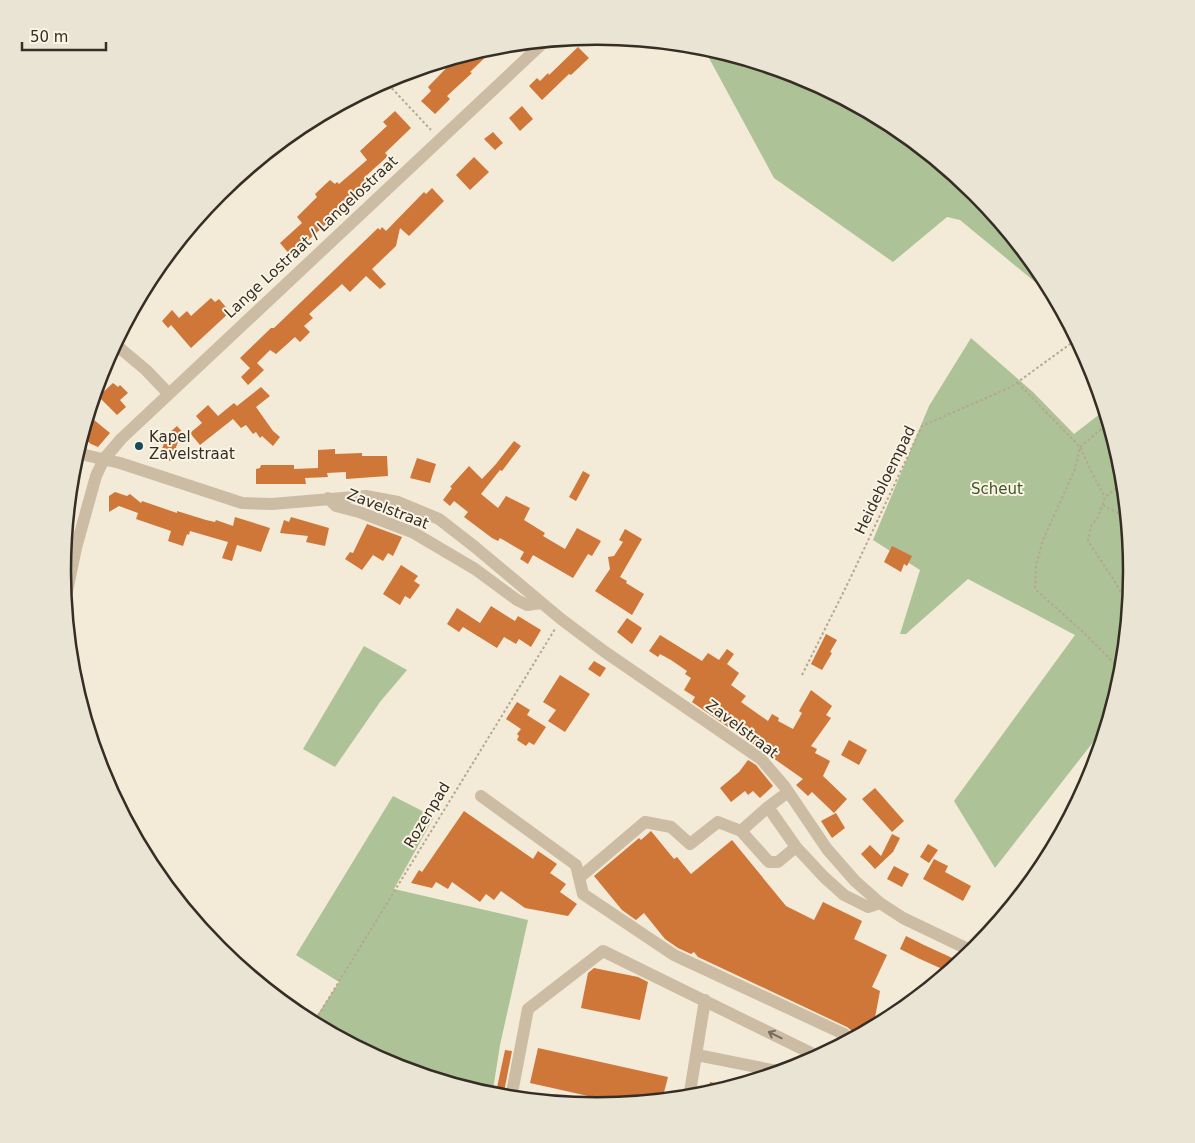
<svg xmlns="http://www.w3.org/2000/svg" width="1195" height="1143" font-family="'DejaVu Sans',sans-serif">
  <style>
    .green { fill: #adc397 }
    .building { fill: #cf7639 }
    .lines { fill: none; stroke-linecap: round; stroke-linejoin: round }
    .path { stroke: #b8a68d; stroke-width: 2; stroke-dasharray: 2.5 2.5; stroke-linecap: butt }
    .minor { stroke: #ccbca3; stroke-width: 12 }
    .oneway { stroke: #7a6d5e }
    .poi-dot { fill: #184b5a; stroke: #faf4e4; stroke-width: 2 }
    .labels { text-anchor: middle; stroke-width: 4; stroke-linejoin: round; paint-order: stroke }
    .street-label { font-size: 15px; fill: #362d25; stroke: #faf4e4 }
    .poi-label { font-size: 15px; fill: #362d25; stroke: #faf4e4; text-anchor: start }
    .park-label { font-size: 15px; fill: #3e5627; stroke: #faf4e4 }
    .rim { fill: none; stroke: #362d25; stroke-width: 2.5 }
  </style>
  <rect width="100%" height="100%" fill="#f3ead7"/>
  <path class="green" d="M703,47L803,77L895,127L976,193L1043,274L1051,289L1046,291L960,220L947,217L893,262L774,178Z
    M971,338L1033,392L1074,434L1105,410L1123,467L1133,572L1122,676L1108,723L995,868L954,801L1075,635L968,579L906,634H900L920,570L873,540L929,406Z
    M364,646L407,670L380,702L335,767L303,749Z
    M393,796L434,817L394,889L528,920L500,1045L492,1096L392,1066L312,1023L339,982L296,955Z"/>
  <path class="building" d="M497,46L470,72L472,73L447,96L450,99L435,114L421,101L431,91L428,87L456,58Z
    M578,47L589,58L571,75L569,74L542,100L529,86L537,78L540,81L548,73L549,75Z
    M522,106L533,119L520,131L509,118Z
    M395,111L411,128L385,153L388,156L367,175L372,182L291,256L280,243L302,223L297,217L317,197L315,194L330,180L335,184L337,182L339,184L367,160L360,151L387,126L383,122Z
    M493,132L503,143L495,150L484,139Z
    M474,157L489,172L470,190L456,175Z
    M432,188L444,201L409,236L400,228L396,246L372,269L386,284L380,289L366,276L350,292L342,284L309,314L313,318L304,326L310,332L300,342L295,337L276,354L270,350L257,363L264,370L248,385L241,377L250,368L240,358L271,328H274L378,228L380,230L382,227L386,231L424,192L426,194Z
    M211,298L215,302L219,299L230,312L191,348L171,325L168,328L162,321L172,310L179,318L187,311L191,316Z
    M113,383L118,387L120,385L128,393L120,400L126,407L117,415L100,398L102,397L100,395Z
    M261,387L270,396L256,407L273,431L280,437L273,446L262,436L260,438L256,432L253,434L246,425L241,428L233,419L200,445L190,433L202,423L196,416L208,405L218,416L234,403L237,406Z
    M88,415L110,433L98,447L91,444L82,437Z
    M177,426L186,436L178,442L171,461L159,457L167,435Z
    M514,441L521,446L502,471L500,470L481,494L498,508L506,496L530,508L524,520L545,533L543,536L565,549L577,528L601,541L592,556L588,554L573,578L533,555L528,564L520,559L524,552L500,538L498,541L492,538L464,517L468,512L454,501L450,506L443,500L452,488L450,487L469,466L482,479L496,464Z
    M335,449V454L362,453V456H387L388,476L346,479V472L327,473L328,477L305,478L306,484H256V469L260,468L261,465H294V469L318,468V450Z
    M417,458L436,464L430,483L410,478Z
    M583,471L590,475L576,501L569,497Z
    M115,492L127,496L130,494L141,503L142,501L177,513V511L206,520L215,522L216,520L233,526L235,517L270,528L261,552L237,545L232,561L222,558L228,542L190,531L189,535L187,534L183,546L168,541L171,531L136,519L138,513L119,506L109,512V496Z
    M291,517L329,528L325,546L306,542L308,536L280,533L284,520L289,522Z
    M367,524L402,537L393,556L388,553L383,561L373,555L362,570L345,559L350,552L353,553Z
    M625,529L642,539L620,577L627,581L626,583L644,594L632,615L595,591L610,569L608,557L614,556L623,542L619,540Z
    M892,546L912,556L907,566L904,564L901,572L884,562Z
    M401,565L418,576L414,581L420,585L410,599L405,596L400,605L383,594Z
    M491,606L515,621L518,616L541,630L531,647L519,639L516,644L504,637L497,648L463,627L459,632L447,624L457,608L480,623Z
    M627,618L642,628L632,644L617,632Z
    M826,634L837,640L830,652L832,653L822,670L811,664Z
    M660,635L702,661L708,653L719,660L727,649L734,654L727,664L739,673L731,685L746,696L741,702L768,721L772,714L779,718L778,721L793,729L802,713L799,711L811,690L832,706L826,715L831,718L811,746L817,749L815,753L830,761L823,776L847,799L834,813L812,792L808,796L796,785L803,779L746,739L751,732L733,720L728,727L692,702L695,697L684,690L691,678L685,674L687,671L671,660L660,654L658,657L649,651Z
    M594,661L606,668L600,677L588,669Z
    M560,675L590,694L565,732L548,721L556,710L543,702Z
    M517,702L530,710L527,715L546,727L534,745L529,742L526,746L517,740L519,736L517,734L521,729L506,719Z
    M849,740L867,750L859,765L841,755Z
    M748,760L756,765L773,786L760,798L753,791L748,795L745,791L731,802L720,788L739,772Z
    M875,788L904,821L892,832L862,799Z
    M464,811L533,859L538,851L557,864L550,873L566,884L560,892L577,904L568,916L525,908L501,891L494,900L486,894L480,902L452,882L448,889L436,882L432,888L411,883L419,870L422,872Z
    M836,813L845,828L832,838L821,821Z
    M651,831L674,859L677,857L691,874L732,840L786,906L814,920L823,902L862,921L854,939L887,955L872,987L880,991L873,1028L842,1045L843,1042L848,1041L852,1037L851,1030L847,1027L698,957L694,952L691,954L678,948L665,939L644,913L636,920L622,910L594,876L639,838L641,840Z
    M892,834L900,838L893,852L875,869L861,854L870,845L881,856Z
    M928,844L938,850L929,863L920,857Z
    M934,859L948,866L945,872L971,886L963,901L923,879Z
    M894,866L909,874L902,887L887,879Z
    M906,936L924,945L961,962L949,972L920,959L900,949Z
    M594,968L638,977L648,982L640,1020L581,1008L588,973Z
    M538,1048L668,1077L662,1100L624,1104L530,1083Z
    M505,1050L512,1051L503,1097H495Z
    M710,1082L734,1087L708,1095Z"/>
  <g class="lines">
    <path class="path" d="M385,81L431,130
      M1018,383L1080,447L1092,473L1105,497
      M1109,423L1080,447L1075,469L1043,540L1036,565L1035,589L1082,631L1123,672
      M1124,482L1105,497L1098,517L1091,526L1088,541L1114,580L1129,607
      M1103,505L1127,518
      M802,675L849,581L922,426L1011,387L1077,339
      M313,1024L555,629"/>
    <path class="minor" d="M115,344L146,370L169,394
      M78,450L85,455L120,463L242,503L272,504L366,496L398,502L439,519L475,547L561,619L605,652L761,759L785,787L827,849L855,881L880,903L903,918L974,952
      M328,498L336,506L359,512L414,533L475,569L517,600L527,605L541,603
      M65,601L76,548L96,476L104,459L121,439L544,42
      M481,796L576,865L583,894L674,955L844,1034
      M741,831L769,862H778L796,847L768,807
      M796,847L824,877L844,895L868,907L880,903
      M579,878L645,822L671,827L690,844L718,822L741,831L768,807L788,792
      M697,1055L782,1072
      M511,1098L528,1009L603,951L819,1057
      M689,1098L705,1000"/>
  </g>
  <defs><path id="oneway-shaft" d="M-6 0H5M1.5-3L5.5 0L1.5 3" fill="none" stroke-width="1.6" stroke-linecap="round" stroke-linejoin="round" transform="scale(1.25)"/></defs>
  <use class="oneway" href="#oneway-shaft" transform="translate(775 1035) rotate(-154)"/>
  <circle class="poi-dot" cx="139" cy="446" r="5"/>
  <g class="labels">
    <g class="street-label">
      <text transform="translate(311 237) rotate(-43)" y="5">Lange Lostraat / Langelostraat</text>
      <text transform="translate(885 480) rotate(-64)" y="5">Heidebloempad</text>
      <text transform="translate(388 509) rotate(21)" y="5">Zavelstraat</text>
      <text transform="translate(742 729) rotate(37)" y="5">Zavelstraat</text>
      <text transform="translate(427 815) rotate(-59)" y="5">Rozenpad</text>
    </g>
    <g class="poi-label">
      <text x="149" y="442">Kapel<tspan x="149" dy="17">Zavelstraat</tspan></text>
    </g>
    <g class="park-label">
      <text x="997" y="494">Scheut</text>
    </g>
  </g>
  <path d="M0 0H1195V1143H0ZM71 571a526 526 0 1 1 1052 0a526 526 0 1 1-1052 0Z" fill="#eae4d5" fill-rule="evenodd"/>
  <path class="rim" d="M71 571a526 526 0 1 1 1052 0a526 526 0 1 1-1052 0Z"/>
  <path d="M22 42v8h84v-8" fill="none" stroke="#362d25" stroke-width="2.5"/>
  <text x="30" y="42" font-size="15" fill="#362d25" stroke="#faf4e4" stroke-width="4" paint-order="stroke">50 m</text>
</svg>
